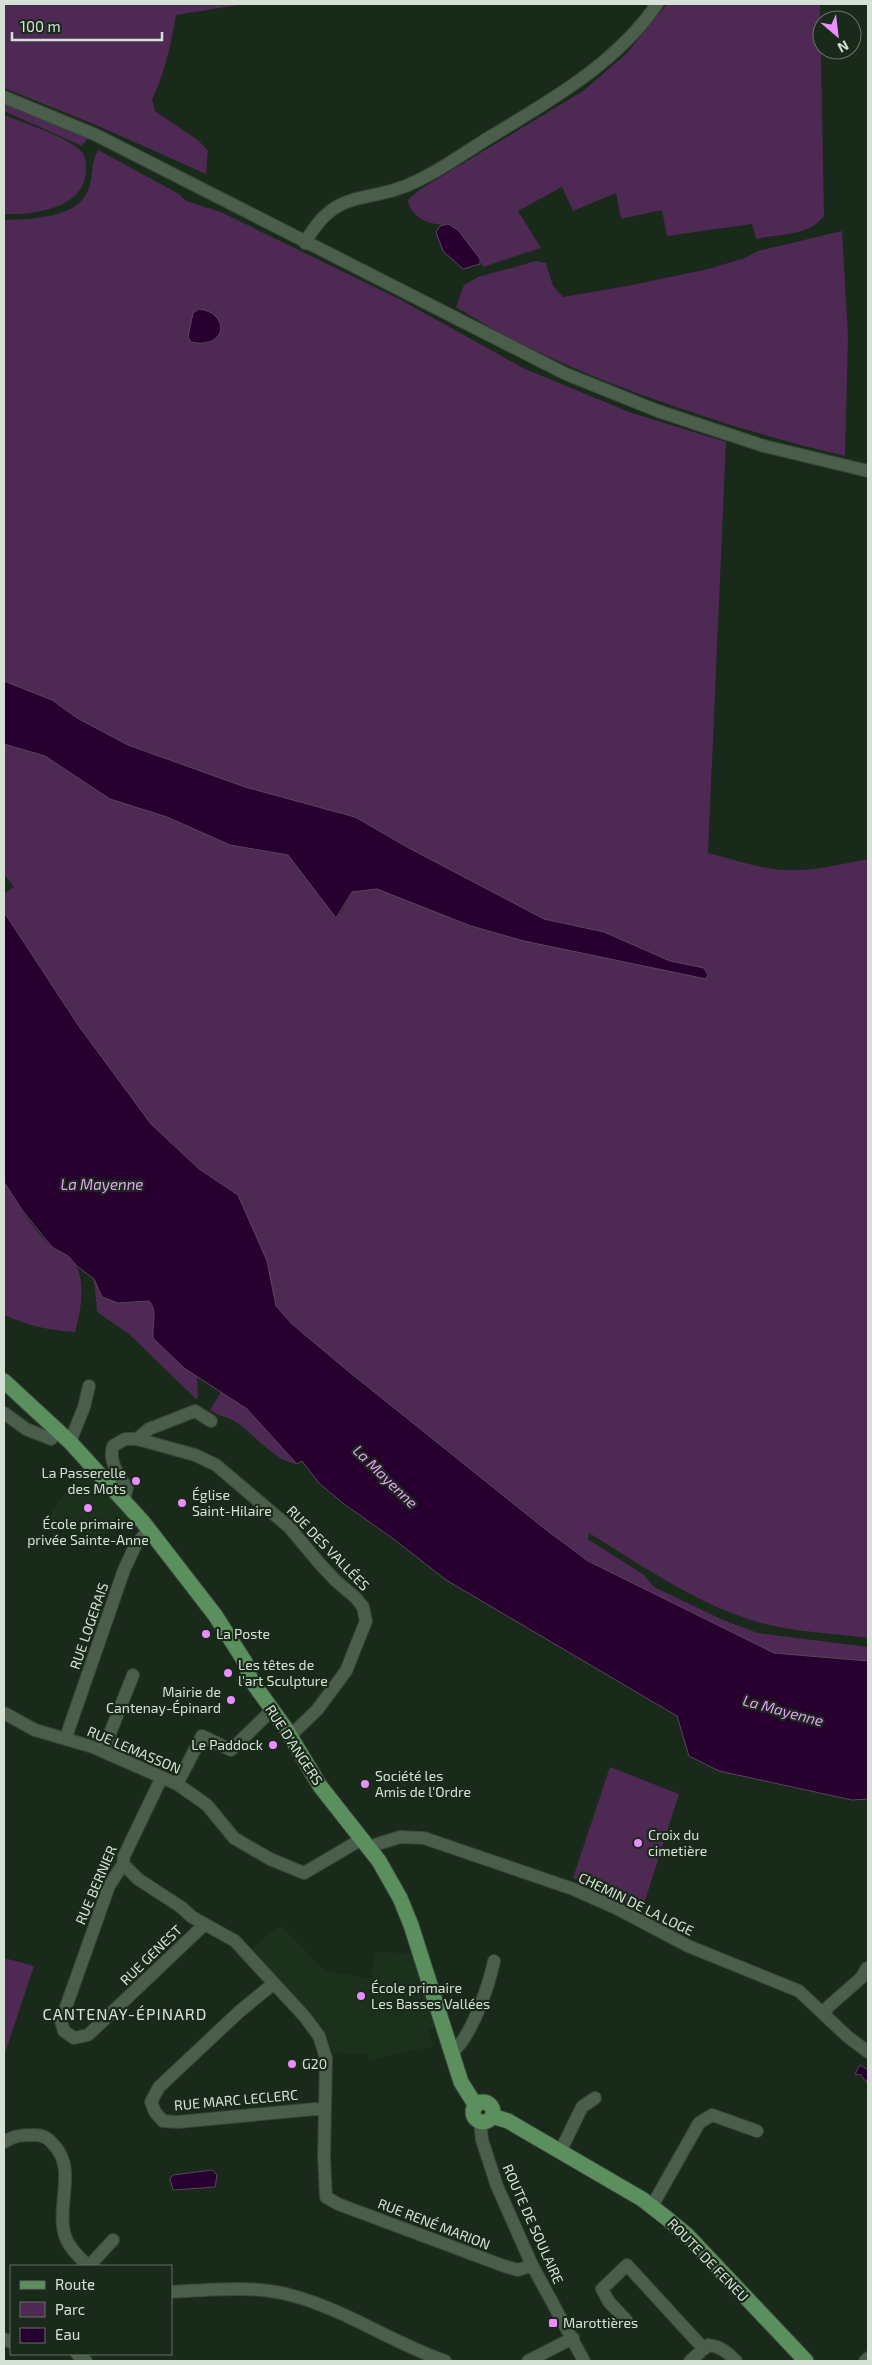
<svg xmlns="http://www.w3.org/2000/svg" width="872" height="2365" font-family="'Exo 2',sans-serif">
  <style>
    .built { fill: #1b311c }
    .green { fill: #4d2954 }
    .water { fill: #27002f; stroke: #5c4461 }
    .lines { fill: none; stroke-linecap: round; stroke-linejoin: round }
    .minor-casing { stroke: #364437; stroke-width: 14 }
    .major-casing { stroke: #364437; stroke-width: 17 }
    .minor { stroke: #4b5d4b; stroke-width: 12 }
    .major { stroke: #5b8f5d; stroke-width: 15 }
    .poi-dot { fill: #ea8dfd; stroke: #19291a; stroke-width: 2 }
    .labels { text-anchor: middle; stroke-width: 4.5; stroke-linejoin: round; paint-order: stroke }
    .poi-label { font-size: 14px; fill: #d6e1d6; stroke: #19291a; text-anchor: start }
    .street-label { font-size: 14px; fill: #d6e1d6; stroke: #19291a }
    .water-label { font-size: 15px; font-style: italic; fill: #ed9cfd; stroke: #19291a }
    .quarter-label { font-size: 16px; letter-spacing: 1px; fill: #d6e1d6; stroke: #19291a }
  </style>
  <rect width="100%" height="100%" fill="#19291a"/>
  <path class="built" d="M83,1466L130,1518L110,1532L107,1529L100,1545L48,1524L52,1511Z
    M281,1925L324,1970L371,1979L374,1952L412,1953L435,2027L428,2031L434,2046L367,2061L368,2054L333,2053L322,2026L251,1949Z"/>
  <path class="green" d="M4,4H244L176,15C171,45 165,72 152,100L155,111L199,141L208,151L206,174L96,125L4,88Z
    M667,4H820L824,216C810,236 778,234 756,239L752,224L667,236L662,210L621,219L616,193L573,211L562,187L518,211L541,248L483,267L480,259L448,224C432,227 409,217 408,200L419,190L583,91L627,53Z
    M4,101L88,138L82,146L4,111Z
    M4,115C24,123 65,136 80,150C86,156 86,163 86,171C84,209 34,215 4,214Z
    M98,150L179,194L186,201L221,212L401,300L523,368L629,412L726,442L708,853C733,859 757,868 783,870C812,872 841,864 868,859V1638C831,1633 791,1632 754,1621C694,1602 642,1566 589,1533L588,1539L644,1575L654,1587L723,1620L758,1633L868,1647V1661L774,1653L588,1561L545,1529L348,1371L292,1324L276,1306L267,1261L238,1195L199,1169L151,1124L78,1025L4,912V893L14,887L4,874V744L45,756L110,799L288,855L340,914L352,892L377,889L471,926L524,941L629,961L704,968L670,961L604,932L544,919L407,847L355,817L245,787L128,745L77,718L52,700L4,681V220C30,219 79,219 89,188C93,175 91,161 98,150Z
    M842,231L848,336L845,456C777,440 711,420 645,396C580,372 516,345 456,307L464,285L478,277L536,261L546,263L553,286L563,297L632,285L708,269L745,258L758,251Z
    M4,1182C18,1204 32,1229 52,1247C56,1251 63,1252 68,1256C89,1273 81,1309 75,1332C49,1330 28,1326 4,1315Z
    M94,1279L102,1297L118,1303L149,1301C158,1310 152,1326 153,1338L184,1368L197,1376L198,1397L196,1399L129,1334L97,1312Z
    M221,1392L247,1409L297,1464C274,1462 252,1430 232,1420C224,1416 218,1416 210,1410Z
    M610,1767L679,1794L642,1910L573,1878Z
    M4,1958L34,1966L4,2056Z"/>
  <path class="water" d="M448,224L458,230L480,259V264L463,269L443,251L436,232L440,226Z
    M199,309C231,313 227,350 191,342L188,337L193,313Z
    M4,681L52,700L77,718L128,745L245,787L355,817L407,847L544,919L604,932L670,961L704,968L708,975L706,979L524,941L471,926L377,889L352,892L336,918L288,855L230,845L167,817L110,799L45,756L4,744Z
    M4,912L78,1025L151,1124L199,1169L238,1195L267,1261L276,1306L292,1324L348,1371L545,1529L588,1561L774,1653L868,1661V1799L852,1800L719,1771L689,1756L677,1716L446,1580L395,1540L344,1504L319,1483L302,1461L297,1464L247,1409L184,1368L153,1338C152,1326 158,1310 149,1301L118,1303L102,1297L94,1279L78,1267L68,1256L52,1247L22,1210L4,1182Z
    M860,2065L868,2070L867,2083L861,2075L855,2074Z
    M212,2170L217,2175L215,2187L173,2190L170,2179L173,2175Z"/>
  <g class="lines">
    <defs>
      <path id="minor" d="M4,97L96,135L566,374L658,411L764,446L868,471
        M305,243C337,184 369,206 419,180C444,168 467,151 490,137C551,100 617,63 657,4
        M4,1413L26,1429L51,1439L57,1431
        M137,1439L149,1429L195,1411L211,1421
        M70,1442L84,1407L89,1386
        M124,1499L127,1488C119,1475 108,1462 113,1446L125,1439H137L195,1455L216,1465L289,1527L320,1564L336,1581L356,1598L363,1607L366,1621L346,1671L317,1710L290,1736
        M4,1713L35,1730L93,1747L177,1784L207,1805L234,1838L270,1859L304,1873L362,1839
        M66,1737L124,1570L136,1544L149,1530
        M103,1751L133,1675
        M162,1777L124,1856L123,1864L109,1886L61,2021L64,2031L74,2038L88,2035L205,1924
        M177,1784L202,1736L231,1750L272,1710
        M368,1847L400,1837L424,1838L573,1889L616,1908L688,1946L799,1991L848,2037L868,2052
        M123,1864L138,1879L181,1907L192,1917L235,1941L305,2017L319,2036L326,2058L324,2157L326,2197L338,2204L504,2266L518,2270L532,2265
        M273,1984L240,2011L159,2087L151,2102L155,2112L163,2121L178,2122L315,2109L325,2110
        M825,2013L828,2007L861,1978L867,1968
        M451,2053C471,2039 489,1985 494,1961
        M480,2122L482,2140L497,2186L532,2265L584,2361
        M4,2142C14,2135 24,2135 36,2135C43,2135 49,2139 53,2144C77,2168 57,2203 64,2232C67,2246 78,2256 88,2266
        M560,2152L582,2107L595,2098
        M652,2206L699,2123L712,2115L757,2131
        M89,2266L113,2240
        M171,2292C207,2290 255,2285 290,2295C345,2309 392,2343 445,2361
        M627,2321L609,2302L602,2289L627,2265L704,2349
        M4,2339L11,2342
        M77,2354L86,2361
        M528,2361L573,2338
        M690,2361L708,2345C720,2346 727,2352 736,2361
        M865,2361L868,2358"/>
      <path id="major" d="M4,1381L70,1442L143,1522L215,1615L245,1662L251,1680L286,1729L320,1786L379,1861L400,1898L411,1925L461,2082L476,2106
        M473 2112a10 10 0 1 1 20 0a10 10 0 1 1-20 0Z
        M492,2116L508,2121L642,2199L669,2220L687,2235L806,2361"/>
    </defs>
    <use href="#minor" class="minor-casing"/>
    <use href="#major" class="major-casing"/>
    <use href="#minor" class="minor"/>
    <use href="#major" class="major"/>
  </g>
  <g class="poi-dot">
    <circle cx="136" cy="1481" r="5"/>
    <circle cx="182" cy="1503" r="5"/>
    <circle cx="88" cy="1508" r="5"/>
    <circle cx="206" cy="1634" r="5"/>
    <circle cx="228" cy="1673" r="5"/>
    <circle cx="231" cy="1700" r="5"/>
    <circle cx="273" cy="1745" r="5"/>
    <circle cx="365" cy="1784" r="5"/>
    <circle cx="638" cy="1843" r="5"/>
    <circle cx="361" cy="1996" r="5"/>
    <circle cx="292" cy="2064" r="5"/>
    <rect x="548" y="2318" width="10" height="10" rx="2.5"/>
  </g>
  <g class="labels">
    <g class="poi-label">
      <text x="126" y="1478" text-anchor="end">La Passerelle<tspan x="126" dy="16">des Mots</tspan></text>
      <text x="192" y="1500">Église<tspan x="192" dy="16">Saint-Hilaire</tspan></text>
      <text x="88" y="1529" text-anchor="middle">École primaire<tspan x="88" dy="16">privée Sainte-Anne</tspan></text>
      <text x="216" y="1639">La Poste</text>
      <text x="238" y="1670">Les têtes de<tspan x="238" dy="16">l'art Sculpture</tspan></text>
      <text x="221" y="1697" text-anchor="end">Mairie de<tspan x="221" dy="16">Cantenay-Épinard</tspan></text>
      <text x="263" y="1750" text-anchor="end">Le Paddock</text>
      <text x="375" y="1781">Société les<tspan x="375" dy="16">Amis de l'Ordre</tspan></text>
      <text x="648" y="1840">Croix du<tspan x="648" dy="16">cimetière</tspan></text>
      <text x="371" y="1993">École primaire<tspan x="371" dy="16">Les Basses Vallées</tspan></text>
      <text x="302" y="2069">G20</text>
      <text x="563" y="2328">Marottières</text>
    </g>
    <g class="street-label">
      <text transform="translate(328 1548) rotate(46)" y="5">RUE DES VALLÉES</text>
      <text transform="translate(89 1626) rotate(-71)" y="5">RUE LOGERAIS</text>
      <text transform="translate(294 1745) rotate(57)" y="5">RUE D'ANGERS</text>
      <text transform="translate(134 1750) rotate(23)" y="5">RUE LEMASSON</text>
      <text transform="translate(96 1885) rotate(-67)" y="5">RUE BERNIER</text>
      <text transform="translate(636 1904) rotate(26)" y="5">CHEMIN DE LA LOGE</text>
      <text transform="translate(151 1955) rotate(-44)" y="5">RUE GENEST</text>
      <text transform="translate(236 2100) rotate(-5)" y="5">RUE MARC LECLERC</text>
      <text transform="translate(434 2224) rotate(21)" y="5">RUE RENÉ MARION</text>
      <text transform="translate(533 2224) rotate(66)" y="5">ROUTE DE SOULAIRE</text>
      <text transform="translate(708 2260) rotate(46)" y="5">ROUTE DE FENEU</text>
    </g>
    <g class="water-label">
      <text x="102" y="1190">La Mayenne</text>
      <text transform="translate(385 1477) rotate(44)" y="5">La Mayenne</text>
      <text transform="translate(783 1711) rotate(15)" y="5">La Mayenne</text>
    </g>
    <g class="quarter-label">
      <text x="125" y="2020">CANTENAY-ÉPINARD</text>
    </g>
  </g>
  <rect width="872" height="2365" fill="none" stroke="#d6e1d6" stroke-width="10"/>
  <rect x="10" y="2265" width="162" height="90" fill="#19291a" stroke="#657365"/>
  <rect x="20" y="2281" width="25" height="8" fill="#5b8f5d" stroke="#657365"/>
  <text x="55" y="2290" font-size="15" fill="#d6e1d6">Route</text>
  <rect x="20" y="2302" width="25" height="15" fill="#4d2954" stroke="#657365"/>
  <text x="55" y="2315" font-size="15" fill="#d6e1d6">Parc</text>
  <rect x="20" y="2328" width="25" height="15" fill="#27002f" stroke="#657365"/>
  <text x="55" y="2340" font-size="15" fill="#d6e1d6">Eau</text>
  <g transform="translate(837 35) rotate(152)"><circle r="24" fill="#19291a" stroke="#657365"/>
  <path d="M0-4L9 19L0 12L-9 19Z" fill="#ea8dfd"/>
  <text y="-8" font-size="14" font-weight="bold" text-anchor="middle" fill="#d6e1d6">N</text>
  </g>
  <path d="M12 32v8h150v-8" fill="none" stroke="#d6e1d6" stroke-width="2.5"/>
  <text x="20" y="32" font-size="15" fill="#d6e1d6" stroke="#19291a" stroke-width="4" paint-order="stroke">100 m</text>
</svg>
